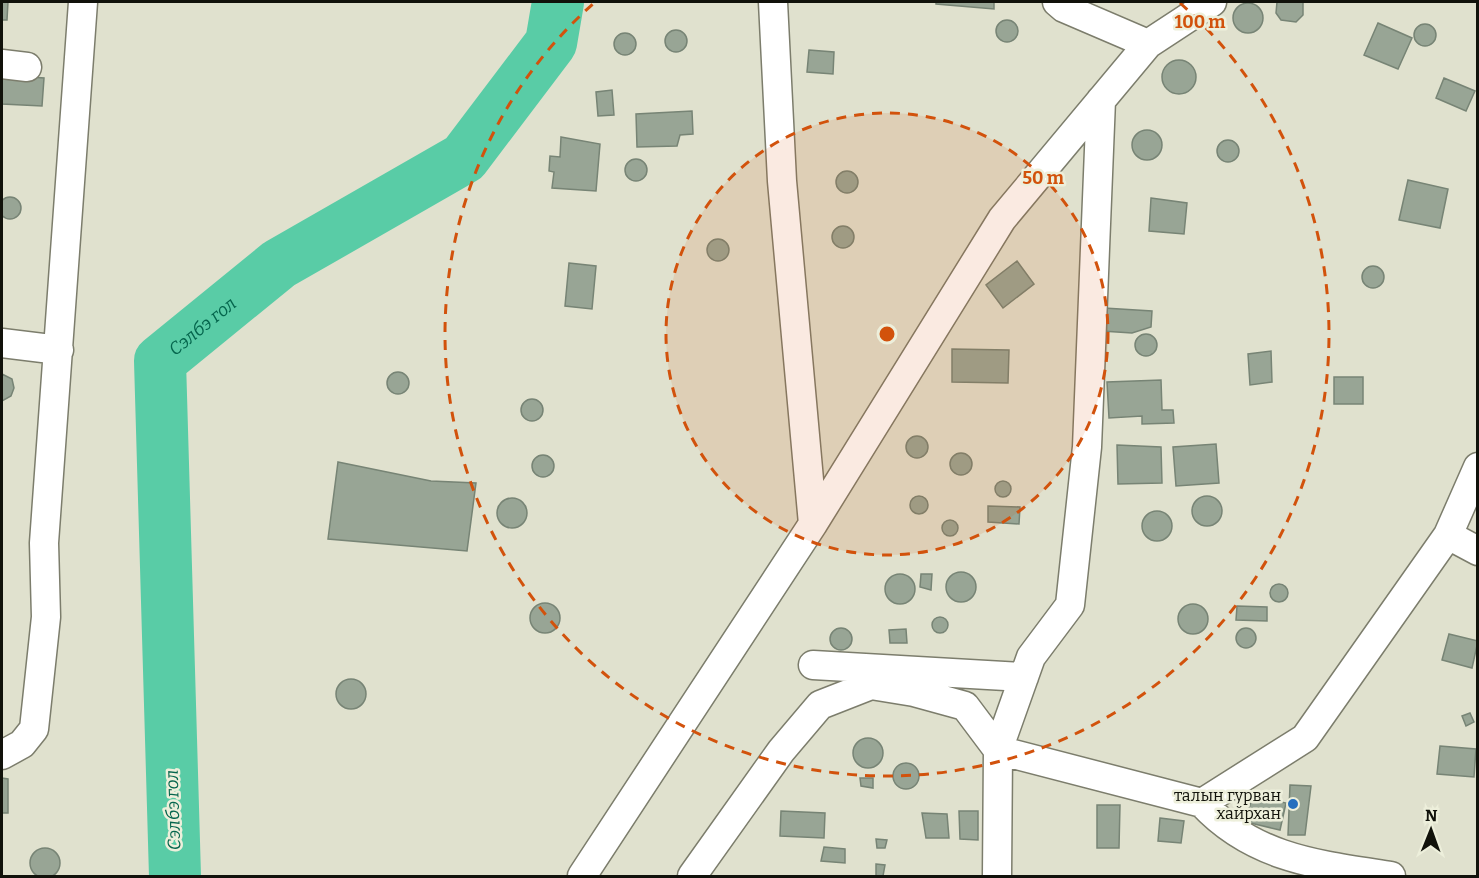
<svg xmlns="http://www.w3.org/2000/svg" width="1479" height="878" font-family="Bitter,serif">
  <style>
    .lines { fill: none; stroke-linecap: round; stroke-linejoin: round }
    .river { stroke: #59cca6; stroke-width: 52 }
    .building { fill: #98a595; stroke: #778475; stroke-width: 1.5 }
    .minor-casing { stroke: #7c7d6c; stroke-width: 31 }
    .minor { stroke: #fff; stroke-width: 28 }
    .ring { fill: none; stroke: #d2520c; stroke-width: 3; stroke-dasharray: 10 8 }
    .poi-dot { fill: #246ebe; stroke: #edefdb; stroke-width: 2 }
    .labels { text-anchor: middle; stroke-width: 5; stroke-linejoin: round; paint-order: stroke }
    .poi-label { font-size: 16px; fill: #11120b; stroke: #edefdb; text-anchor: end }
    .water-label { font-size: 18px; font-style: italic; fill: #05664d; stroke: #edefdb }
    .centre { fill: #d2520c; stroke: #edefdb; stroke-width: 3 }
    .ring-label { font-size: 18px; text-anchor: middle; font-weight: bold; fill: #d2520c; stroke: #edefdb; stroke-width: 5; stroke-linejoin: round; paint-order: stroke }
  </style>
  <rect width="100%" height="100%" fill="#e0e1ce"/>
  <g class="lines">
    <path class="river" id="s1" d="M175,876L160,361L279,264L464,158L551,43L558,2"/>
  </g>
  <path class="building" d="M2,2H8L7,20H2Z
    M936,2H994V9L936,4Z
    M1277,2H1303V15L1296,22L1281,20L1276,13Z
    M1233 18a15 15 0 1 1 30 0a15 15 0 1 1-30 0Z
    M996 31a11 11 0 1 1 22 0a11 11 0 1 1-22 0Z
    M1378,23L1412,38L1398,69L1364,55Z
    M1414 35a11 11 0 1 1 22 0a11 11 0 1 1-22 0Z
    M665 41a11 11 0 1 1 22 0a11 11 0 1 1-22 0Z
    M614 44a11 11 0 1 1 22 0a11 11 0 1 1-22 0Z
    M809,50L834,52L833,74L807,72Z
    M1162 77a17 17 0 1 1 34 0a17 17 0 1 1-34 0Z
    M2,75L44,78L42,106L2,104Z
    M1444,78L1475,91L1466,111L1436,98Z
    M612,90L614,115L598,116L596,92Z
    M692,111L693,134L680,135L677,146L637,147L636,114Z
    M1132 145a15 15 0 1 1 30 0a15 15 0 1 1-30 0Z
    M561,137L600,144L596,191L552,188L554,172L549,171L550,156L560,157Z
    M1217 151a11 11 0 1 1 22 0a11 11 0 1 1-22 0Z
    M625 170a11 11 0 1 1 22 0a11 11 0 1 1-22 0Z
    M836 182a11 11 0 1 1 22 0a11 11 0 1 1-22 0Z
    M1408,180L1448,189L1440,228L1399,220Z
    M-1 208a11 11 0 1 1 22 0a11 11 0 1 1-22 0Z
    M1151,198L1187,203L1184,234L1149,231Z
    M832 237a11 11 0 1 1 22 0a11 11 0 1 1-22 0Z
    M707 250a11 11 0 1 1 22 0a11 11 0 1 1-22 0Z
    M1017,261L1034,284L1003,308L986,285Z
    M569,263L596,266L592,309L565,306Z
    M1362 277a11 11 0 1 1 22 0a11 11 0 1 1-22 0Z
    M1104,308L1152,311L1151,327L1132,333L1102,331Z
    M1135 345a11 11 0 1 1 22 0a11 11 0 1 1-22 0Z
    M952,349L1009,350L1008,383L952,382Z
    M1271,351L1272,382L1250,385L1248,354Z
    M387 383a11 11 0 1 1 22 0a11 11 0 1 1-22 0Z
    M2,374L12,379L14,388L11,396L2,401Z
    M1334,377H1363V404H1334Z
    M1161,380L1162,410H1173L1174,423L1142,424V416L1109,418L1107,382Z
    M521 410a11 11 0 1 1 22 0a11 11 0 1 1-22 0Z
    M906 447a11 11 0 1 1 22 0a11 11 0 1 1-22 0Z
    M1216,444L1219,483L1176,486L1173,447Z
    M1117,445L1161,447L1162,483L1118,484Z
    M950 464a11 11 0 1 1 22 0a11 11 0 1 1-22 0Z
    M532 466a11 11 0 1 1 22 0a11 11 0 1 1-22 0Z
    M338,462L431,481L476,483L467,551L328,539Z
    M995 489a8 8 0 1 1 16 0a8 8 0 1 1-16 0Z
    M1192 511a15 15 0 1 1 30 0a15 15 0 1 1-30 0Z
    M910 505a9 9 0 1 1 18 0a9 9 0 1 1-18 0Z
    M497 513a15 15 0 1 1 30 0a15 15 0 1 1-30 0Z
    M988,506L1020,507L1019,524L988,522Z
    M1142 526a15 15 0 1 1 30 0a15 15 0 1 1-30 0Z
    M942 528a8 8 0 1 1 16 0a8 8 0 1 1-16 0Z
    M946 587a15 15 0 1 1 30 0a15 15 0 1 1-30 0Z
    M885 589a15 15 0 1 1 30 0a15 15 0 1 1-30 0Z
    M921,574H932L931,590L920,587Z
    M1270 593a9 9 0 1 1 18 0a9 9 0 1 1-18 0Z
    M530 618a15 15 0 1 1 30 0a15 15 0 1 1-30 0Z
    M1178 619a15 15 0 1 1 30 0a15 15 0 1 1-30 0Z
    M1237,606L1267,607V621L1236,620Z
    M932 625a8 8 0 1 1 16 0a8 8 0 1 1-16 0Z
    M830 639a11 11 0 1 1 22 0a11 11 0 1 1-22 0Z
    M1236 638a10 10 0 1 1 20 0a10 10 0 1 1-20 0Z
    M906,629L907,643H890L889,630Z
    M1449,634L1478,641L1472,668L1442,660Z
    M336 694a15 15 0 1 1 30 0a15 15 0 1 1-30 0Z
    M1470,713L1474,722L1466,726L1462,716Z
    M853 753a15 15 0 1 1 30 0a15 15 0 1 1-30 0Z
    M1440,746L1476,749L1474,777L1437,774Z
    M893 776a13 13 0 1 1 26 0a13 13 0 1 1-26 0Z
    M2,778L8,779V813H2Z
    M860,778H873V788L861,786Z
    M1290,785L1311,786L1305,835H1288Z
    M1252,796L1286,803L1280,830L1246,822Z
    M1097,805H1120L1119,848H1097Z
    M781,811L825,813L824,838L780,836Z
    M959,811H978V840L960,839Z
    M922,813L947,814L949,838H926Z
    M1160,818L1184,821L1181,843L1158,841Z
    M876,839L887,840L885,848H877Z
    M824,847L845,849V863L821,861Z
    M30 863a15 15 0 1 1 30 0a15 15 0 1 1-30 0Z
    M876,864L885,865L883,876H876Z"/>
  <g class="lines">
    <defs>
      <path id="minor" d="M773,2L782,181L813,524
        M1057,2L1064,8L1148,44
        M2,64L27,67
        M2,343L59,350
        M1448,535L1478,551
        M813,665L1024,677
        M2,755L22,744L34,729L46,617L44,543L83,2
        M1202,803C1254,859 1320,865 1391,876
        M582,876L813,524L1002,219L1148,44L1212,2
        M692,876L781,751L820,705L871,685L914,692L965,706L998,750L1202,803L1305,738L1448,535L1478,467
        M997,876L998,750L1031,657L1070,605L1087,447L1101,100"/>
    </defs>
    <use href="#minor" class="minor-casing"/>
    <use href="#minor" class="minor"/>
  </g>
  <circle cx="887" cy="334" r="221" fill="#d2520c" fill-opacity=".12"/>
  <g class="ring">
    <circle cx="887" cy="334" r="221"/>
    <path d="M1180 3A442 442 0 1 1 594 3"/>
  </g>
  <circle class="poi-dot" cx="1293" cy="804" r="6"/>
  <g class="labels">
    <g class="poi-label">
      <text x="1281" y="801">талын гурван<tspan x="1281" dy="18">хайрхан</tspan></text>
    </g>
    <g class="water-label">
      <text dy="6" stroke="none"><textPath href="#s1" startOffset="570">Сэлбэ гол</textPath></text>
      <text transform="translate(173 810) rotate(-92)" y="6">Сэлбэ гол</text>
    </g>
  </g>
  <circle cx="887" cy="334" r="9" class="centre"/>
  <g class="ring-label">
    <text x="1200" y="28">100 m</text>
    <text x="1043" y="184">50 m</text>
  </g>
  <rect width="1479" height="878" fill="none" stroke="#11120b" stroke-width="6"/>
  <g transform="translate(1431 830) rotate(1)" stroke="#edefdb" stroke-width="4.5" paint-order="stroke">
  <path d="M0-4.5L10 22L0 15L-10 22Z" fill="#11120b"/>
  <text y="-9" font-size="16" font-weight="bold" text-anchor="middle" fill="#11120b">N</text>
  </g>
</svg>
